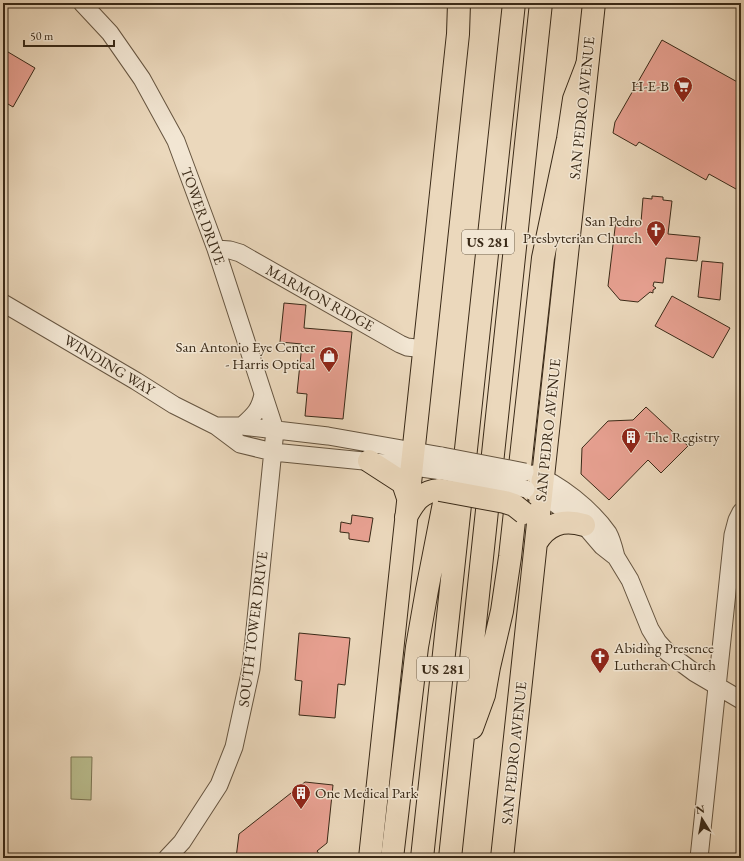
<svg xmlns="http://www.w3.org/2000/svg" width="744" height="861" font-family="'EB Garamond',serif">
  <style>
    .green { fill: #babe8f; stroke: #7a7453 }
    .building { fill: #e8a192; stroke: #392917 }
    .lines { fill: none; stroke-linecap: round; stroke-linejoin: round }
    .minor-casing { stroke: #665540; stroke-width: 19 }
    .major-casing { stroke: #392917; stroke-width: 24 }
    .highway-casing { stroke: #392917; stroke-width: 24 }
    .minor { stroke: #f2e6d3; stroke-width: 17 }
    .major { stroke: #ebd8bc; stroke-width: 22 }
    .highway { stroke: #ebd8bc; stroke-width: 22 }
    .minor-bridge-casing { stroke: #665540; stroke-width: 19; stroke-linecap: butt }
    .major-bridge-casing { stroke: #392917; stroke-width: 24; stroke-linecap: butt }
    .minor-bridge { stroke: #f2e6d3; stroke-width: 17 }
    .major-bridge { stroke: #ebd8bc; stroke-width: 22 }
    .labels { text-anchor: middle; stroke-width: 3; stroke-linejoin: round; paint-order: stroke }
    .shield { fill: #f2e6d3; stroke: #70624f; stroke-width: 1 }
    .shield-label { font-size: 14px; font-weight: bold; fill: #392917 }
    .poi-label { font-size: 15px; fill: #392917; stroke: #f2e6d3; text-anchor: end }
    .street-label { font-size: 15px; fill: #392917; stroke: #f2e6d3 }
  </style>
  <rect width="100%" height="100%" fill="#ebd8bc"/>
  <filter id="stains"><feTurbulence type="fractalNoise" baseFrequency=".005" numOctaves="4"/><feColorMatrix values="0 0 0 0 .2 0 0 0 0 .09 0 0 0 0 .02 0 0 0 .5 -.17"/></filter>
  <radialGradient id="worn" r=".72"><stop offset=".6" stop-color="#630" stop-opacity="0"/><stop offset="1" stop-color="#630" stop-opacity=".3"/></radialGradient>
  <path class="green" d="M71,757H92L91,800L71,799Z"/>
  <path class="building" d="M662,40L741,84V181L736,189L709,174L706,180L639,142L636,146L613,133L615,122Z
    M3,49L35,68L13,107L3,101Z
    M652,196L663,197V200L672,201L668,234L700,237L697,261L666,258L663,283L654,282L653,286L656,288L653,290V293L650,292L638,302L620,300L608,286L616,220L641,222L643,198L652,199Z
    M702,261L723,263L720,300L698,297Z
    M672,296L730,328L713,358L655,326Z
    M284,303L306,305L304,328L352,332L343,419L305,416L307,394L297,393L302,344L280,342Z
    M646,407L688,446L661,473L648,460L609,500L581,474L582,448L608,421L633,420Z
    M352,515L373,518L369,542L349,539V533L340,532L341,522L351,524Z
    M299,633L350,638L345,685L338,684L335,718L299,715L302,681L295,680Z
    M305,782L333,785L327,843L317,851L322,858H236L239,834Z"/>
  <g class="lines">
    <defs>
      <path id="minor" d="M82,3L110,33L142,79L176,141L216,249L275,430L251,669L234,747L219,785L182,842L167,858
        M216,249L230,250L240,253L400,344L407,347L424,349
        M3,303L136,381L174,405L216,426L240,444L273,452L394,464L442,471
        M216,426H242L328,436L442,456
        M242,426C254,415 260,410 263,394
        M533,474C559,483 592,510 608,533C612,540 614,549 616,557
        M531,491L553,502L574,517L584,525L602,546L616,557L630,580L650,629L658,642L668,653L695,673L741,700
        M699,858L733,535L737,520L741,512"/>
      <path id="major" d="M369,461L403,483L408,498
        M406,517C414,502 421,491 440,490
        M536,543C547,524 563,519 584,525
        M370,858L458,34L459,3
        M502,858L594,3"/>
      <path id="highway" d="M472,728L484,695L489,667L502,611L510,557L543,258L568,139L574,99L587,65
        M392,858L417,647L427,590L444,503L463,480
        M422,858L514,3
        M450,858L541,3"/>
    </defs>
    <use href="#minor" class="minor-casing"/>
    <use href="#major" class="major-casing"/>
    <use href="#highway" class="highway-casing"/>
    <use href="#minor" class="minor"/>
    <use href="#major" class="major"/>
    <use href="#highway" class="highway"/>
    <defs>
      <path id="minor-bridge" d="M442,456L525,472
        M442,471L526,489"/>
      <path id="major-bridge" d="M440,490L505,502L514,505L524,513"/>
    </defs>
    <use href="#minor-bridge" class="minor-bridge-casing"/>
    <use href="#major-bridge" class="major-bridge-casing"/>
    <use href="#minor-bridge" class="minor-bridge"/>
    <use href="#major-bridge" class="major-bridge"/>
  </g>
  <defs>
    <symbol id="supermarket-pin" viewBox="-11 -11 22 30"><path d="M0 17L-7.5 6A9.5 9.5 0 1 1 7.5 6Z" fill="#8f2418" stroke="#f2e6d3"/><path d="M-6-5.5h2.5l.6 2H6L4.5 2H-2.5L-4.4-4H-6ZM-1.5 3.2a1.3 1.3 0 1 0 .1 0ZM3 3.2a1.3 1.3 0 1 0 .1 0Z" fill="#fff"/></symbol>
    <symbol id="church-pin" viewBox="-11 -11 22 30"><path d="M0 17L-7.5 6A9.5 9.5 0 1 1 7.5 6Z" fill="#8f2418" stroke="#f2e6d3"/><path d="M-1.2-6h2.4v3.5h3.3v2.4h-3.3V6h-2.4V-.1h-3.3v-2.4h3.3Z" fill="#fff"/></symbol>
    <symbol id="shop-pin" viewBox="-11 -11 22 30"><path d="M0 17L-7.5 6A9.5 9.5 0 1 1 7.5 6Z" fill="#8f2418" stroke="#f2e6d3"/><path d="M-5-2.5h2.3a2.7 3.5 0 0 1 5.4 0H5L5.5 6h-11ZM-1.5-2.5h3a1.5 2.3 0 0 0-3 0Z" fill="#fff"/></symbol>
    <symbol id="building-pin" viewBox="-11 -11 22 30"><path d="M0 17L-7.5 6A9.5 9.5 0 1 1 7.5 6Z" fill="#8f2418" stroke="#f2e6d3"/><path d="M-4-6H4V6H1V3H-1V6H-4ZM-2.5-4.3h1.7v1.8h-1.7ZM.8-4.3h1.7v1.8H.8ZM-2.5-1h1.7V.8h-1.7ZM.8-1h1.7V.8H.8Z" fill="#fff"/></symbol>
  </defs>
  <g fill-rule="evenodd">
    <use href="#supermarket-pin" x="672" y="75" width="22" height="30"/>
    <use href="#church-pin" x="645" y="219" width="22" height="30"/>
    <use href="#shop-pin" x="318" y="345" width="22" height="30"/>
    <use href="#building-pin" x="620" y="426" width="22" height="30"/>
    <use href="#church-pin" x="589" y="646" width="22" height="30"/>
    <use href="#building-pin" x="290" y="782" width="22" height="30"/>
  </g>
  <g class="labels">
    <g class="shield">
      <rect x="462" y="230" width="52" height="24" rx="3"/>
      <rect x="417" y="657" width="52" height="24" rx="3"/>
    </g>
    <g class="shield-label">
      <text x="488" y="247">US 281</text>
      <text x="443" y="674">US 281</text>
    </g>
    <g class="poi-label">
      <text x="669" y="91">H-E-B</text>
      <text x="642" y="226">San Pedro<tspan x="642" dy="17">Presbyterian Church</tspan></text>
      <text x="315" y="352">San Antonio Eye Center<tspan x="315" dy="17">- Harris Optical</tspan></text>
      <text x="645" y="442" text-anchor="start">The Registry</text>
      <text x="614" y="653" text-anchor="start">Abiding Presence<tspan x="614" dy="17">Lutheran Church</tspan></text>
      <text x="315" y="798" text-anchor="start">One Medical Park</text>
    </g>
    <g class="street-label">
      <text transform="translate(582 108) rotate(-84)" y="5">SAN PEDRO AVENUE</text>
      <text transform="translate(203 216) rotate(70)" y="5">TOWER DRIVE</text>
      <text transform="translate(320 298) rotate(29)" y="5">MARMON RIDGE</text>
      <text transform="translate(109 365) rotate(31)" y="5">WINDING WAY</text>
      <text transform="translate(548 430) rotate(-84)" y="5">SAN PEDRO AVENUE</text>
      <text transform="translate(253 629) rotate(-83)" y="5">SOUTH TOWER DRIVE</text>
      <text transform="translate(514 753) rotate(-84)" y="5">SAN PEDRO AVENUE</text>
    </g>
  </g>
  <rect width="744" height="861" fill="none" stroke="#ebd8bc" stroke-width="16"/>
  <rect x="4" y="4" width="736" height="853" fill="none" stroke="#392917" stroke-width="2"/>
  <rect x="8" y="8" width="728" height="845" fill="none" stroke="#392917"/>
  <g transform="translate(702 819) rotate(349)" stroke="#f2e6d3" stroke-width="3" paint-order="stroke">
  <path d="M0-3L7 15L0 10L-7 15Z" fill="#392917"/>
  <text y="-6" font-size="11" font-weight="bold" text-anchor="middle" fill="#392917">N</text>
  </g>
  <path d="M24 40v6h90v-6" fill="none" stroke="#392917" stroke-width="2"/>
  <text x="30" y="40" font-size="12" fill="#392917" stroke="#f2e6d3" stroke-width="3" paint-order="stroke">50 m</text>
  <rect width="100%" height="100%" filter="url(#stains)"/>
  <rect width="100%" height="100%" fill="url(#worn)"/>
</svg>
